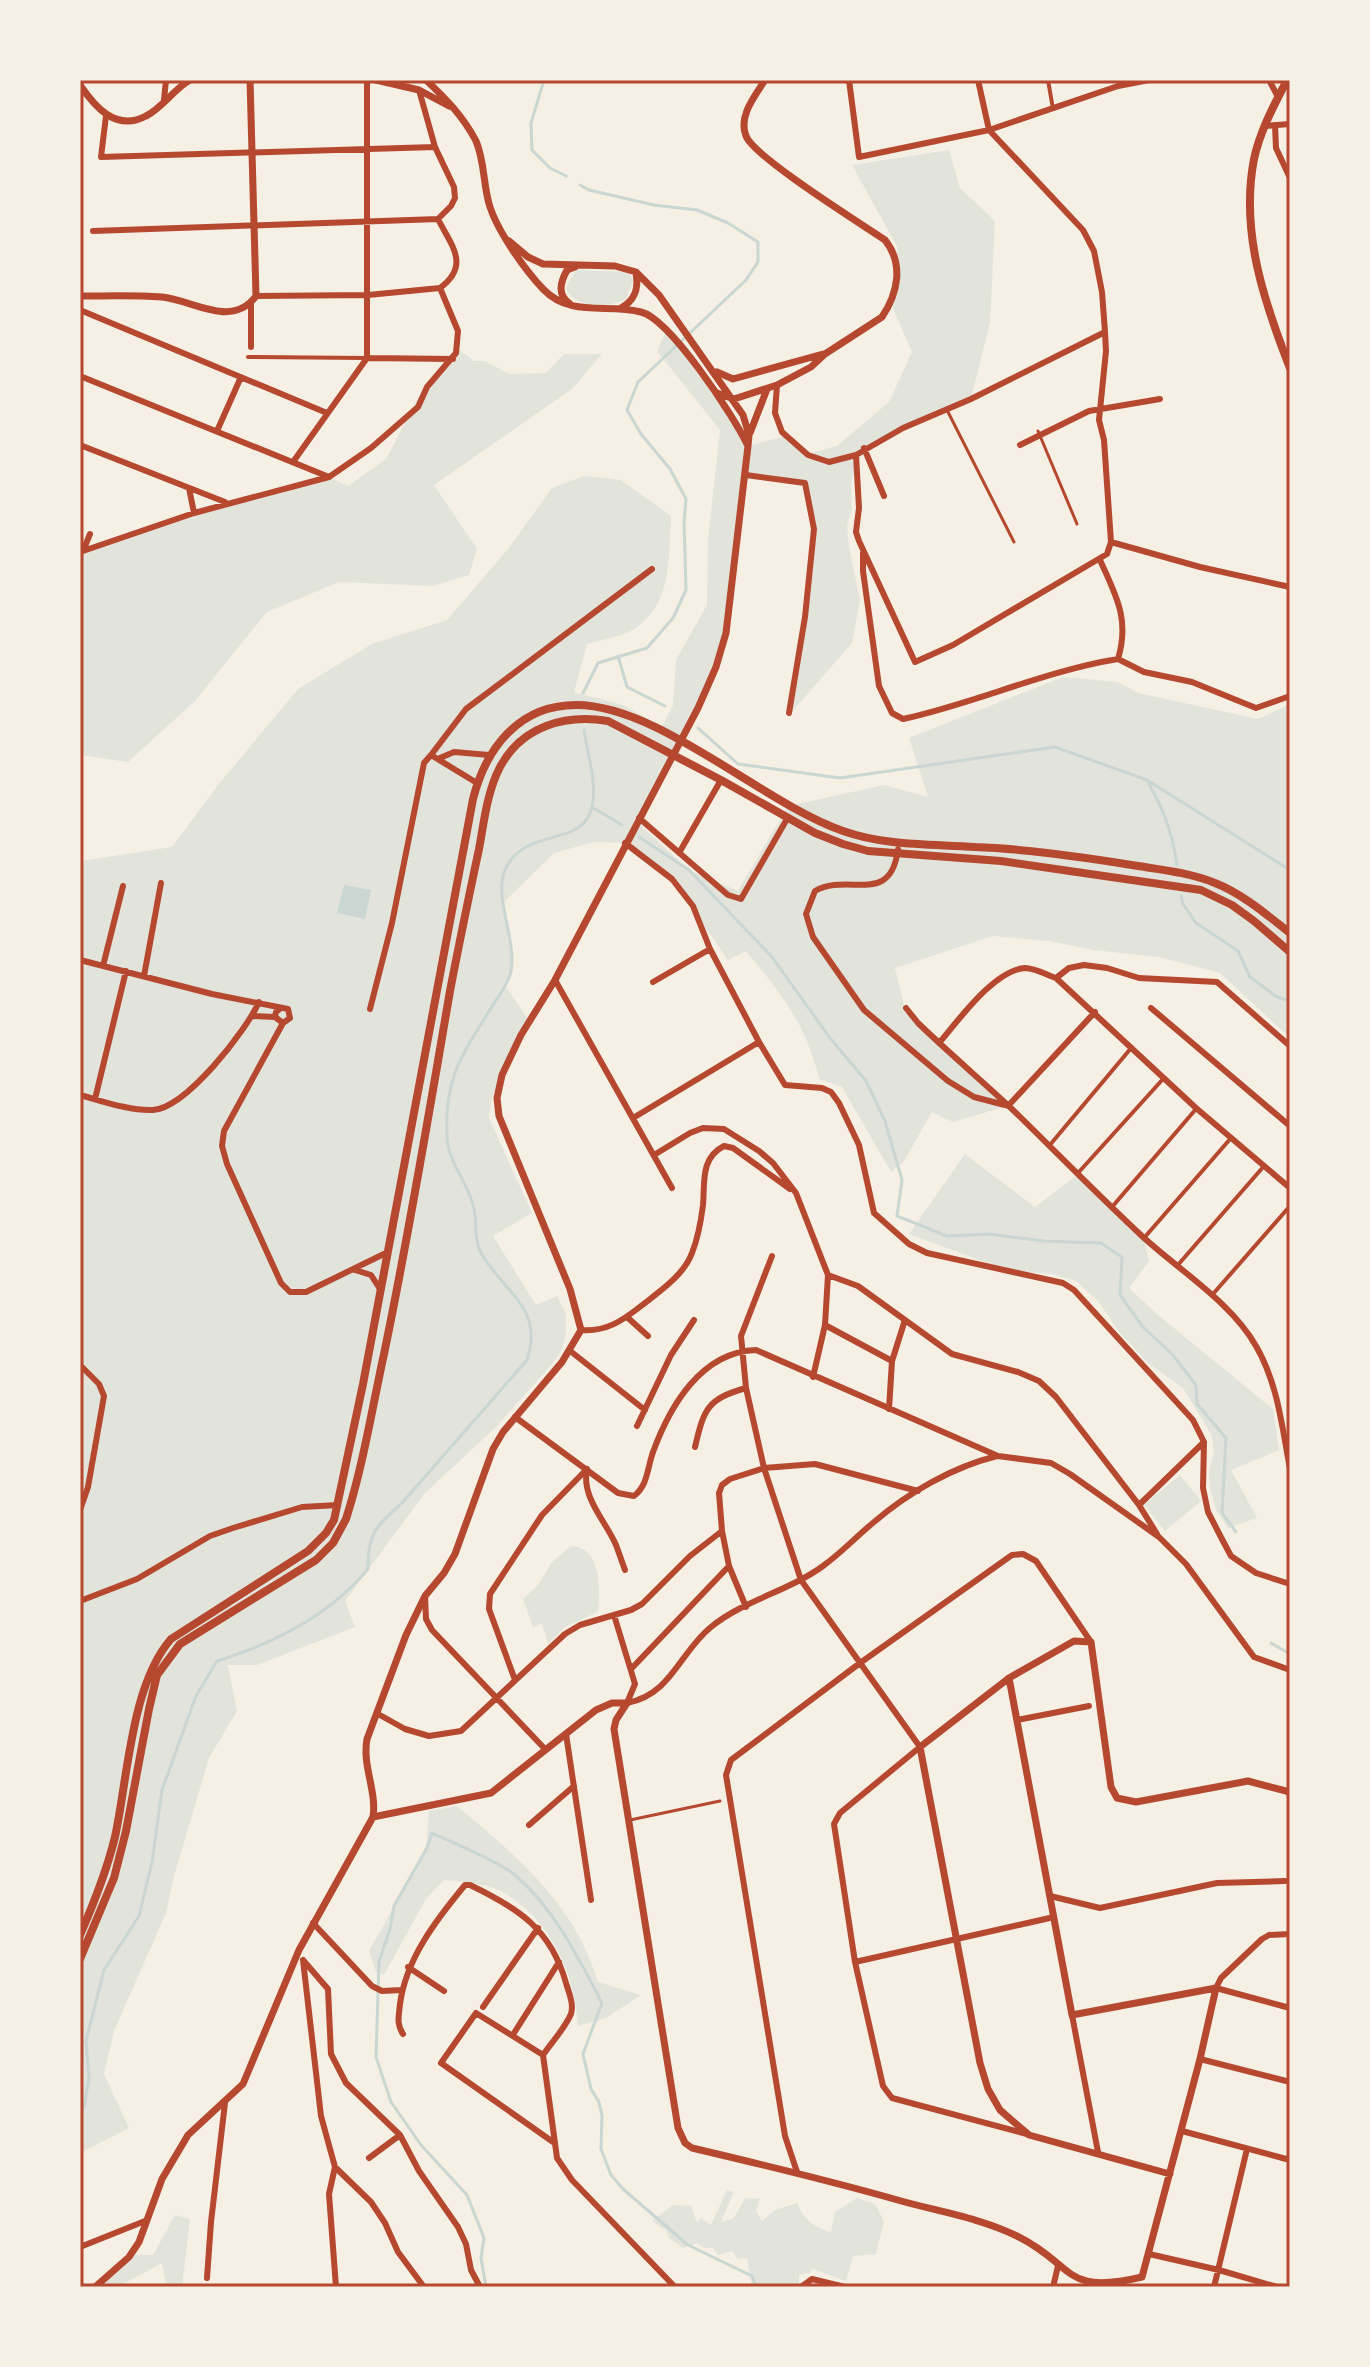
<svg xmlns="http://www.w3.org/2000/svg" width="1370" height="2367" font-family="Georgia,serif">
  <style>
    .green { fill: #e2e4dc }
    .water { fill: #c9d6d2 }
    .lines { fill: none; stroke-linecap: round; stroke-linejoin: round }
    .stream { stroke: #c9d6d2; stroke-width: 3 }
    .service { stroke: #b5482f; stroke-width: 3 }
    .pedestrian { stroke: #b5482f; stroke-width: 4 }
    .minor { stroke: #b5482f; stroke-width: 6 }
    .tertiary { stroke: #b5482f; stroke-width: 7 }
    .secondary { stroke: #b5482f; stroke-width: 8 }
    .neatline { fill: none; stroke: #b5482f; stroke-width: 3 }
  </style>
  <rect width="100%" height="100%" fill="#f6efe4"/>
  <path class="green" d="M949,150L960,188L995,221L990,322L971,399L864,449L851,481L852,510L847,524L849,546L860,600L852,643L791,713L814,529L804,483L746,475L730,607L707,689L637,822L689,870L738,891L788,806L884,785L928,797L909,738L1063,677L1118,682L1138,693L1258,719L1290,704V1038L1220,973L1159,957L1093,950L1049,941L993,936L895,968L905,1008L1008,1106L953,1122L932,1112L904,1161L891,1172L842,1087L819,1079C807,1025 780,992 746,951L728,960L672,879L625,843L594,842L554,853L503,903C509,930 519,959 505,985L528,1019L492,1097L489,1118L532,1213L493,1236L536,1305L557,1296L566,1314V1334L562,1349L553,1363L496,1427L425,1493L345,1601L355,1627L257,1665H228L237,1711L209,1758L174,1876L166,1913L114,2031L104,2074L129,2128L80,2153V861L172,847L218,785L298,689L372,644L447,620L508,549L552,488L584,476L621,480L671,516C669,555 672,606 634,629C621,637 601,640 587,644L574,692L623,705L662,727L673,705L676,660L707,605L708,539L720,430L657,351L667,329L737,424L748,446L789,435L808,454L837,446L889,402L912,352L891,304L898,248L852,165Z
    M576,270L629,272L633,281L626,299C609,309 573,308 566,288Z
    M458,349L474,361H485L509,374L546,373L564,354H602L572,389L434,485L477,549L469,575L433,586L339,582L267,612L195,701L128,762L80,755V552L118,537L329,477L348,486L386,459L418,398Z
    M965,1154L1035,1207L1077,1175L1144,1238L1149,1261L1129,1288L1158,1315L1273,1409L1279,1450L1231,1470L1257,1518L1228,1528L1216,1510L1210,1488L1209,1470L1214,1453L1212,1436L1183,1388L1148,1363L1120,1333L1098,1301L1076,1281L1051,1274L1006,1270L909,1234Z
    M1180,1475L1201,1501L1165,1531L1144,1505Z
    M571,1546C602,1547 600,1590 598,1612L565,1627L548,1644L542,1623L533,1627L523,1599L539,1584L551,1563Z
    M457,1806C518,1857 574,1903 598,1982L641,1995L606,2018L578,2026C575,1972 551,1922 505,1893C488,1883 463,1882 444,1880L426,1899L384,1975L376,1972L369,1951L426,1849L429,1811Z
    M727,2190L734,2192L721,2222L734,2218L745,2198L760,2199L756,2211L762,2221L775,2210L797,2203C804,2220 814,2228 831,2232L835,2212L857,2198L875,2204L884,2221L876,2254L853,2256L846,2281L812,2269L810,2273L799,2275V2285L796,2287H752L747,2258L738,2259L732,2251L718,2255L713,2248H704L697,2243L683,2248L669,2238L667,2231L652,2221L673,2205L691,2206L697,2223L701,2218L711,2225Z
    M175,2215L190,2219L182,2287H167L162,2263L118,2287H99L136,2255H153Z"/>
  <path class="water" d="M344,885L371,890L365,919L337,913Z"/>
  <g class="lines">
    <path class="stream" d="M544,80L531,123L532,150L550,168L566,176
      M580,185L589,190L654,205L697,210L728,223L758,242V262L746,280L638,382L627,410L641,434L670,469L686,499L684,521L686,590L673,618L647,648L598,663L583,693
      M618,656L627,687L665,706
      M698,728L738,764L840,778L1055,747L1147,780L1290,870
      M1149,784C1164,810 1173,834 1177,865
      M592,807L622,825
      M639,837L689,870L772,957L830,1038L866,1081L885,1121L902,1180L897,1216L947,1236L989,1234L1044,1241L1101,1243L1122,1257L1120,1295L1143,1327L1172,1354L1196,1385L1197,1404L1226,1438L1222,1513L1236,1532
      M1181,896L1183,904L1196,923L1238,951L1250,977L1277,997L1290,1001
      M1271,1643L1290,1654
      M80,2112L84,2107L89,2078L86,2041L104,1970L139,1916L152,1862L162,1790L196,1696L217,1661C272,1644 330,1615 368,1569C367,1533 377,1526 402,1503L527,1360C545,1307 502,1292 480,1251C474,1239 477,1222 474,1209C469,1183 448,1164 447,1136C444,1078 462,1055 491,1008C498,997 509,983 511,971C517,940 493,896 505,870C526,823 587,852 593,801C596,779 587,752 584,730
      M486,2287L481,2258L484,2238L467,2195L421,2145L391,2102L376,2057L379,1962L390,1929L394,1906L427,1848L432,1833C453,1843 498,1861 515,1875C554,1908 579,1959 602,2003L583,2054L591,2089L599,2102L602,2116L601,2149L611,2175L623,2189L688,2245L752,2276L756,2287"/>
    <path class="service" d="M948,412L1014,542
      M1038,431L1077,524
      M630,1820L720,1801"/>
    <path class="pedestrian" d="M1048,80L1053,109
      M248,357L367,358
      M1049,1146L1132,1047
      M1078,1173L1163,1079
      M1112,1207L1196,1109
      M1144,1238L1231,1138
      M1177,1266L1264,1166
      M1213,1294L1290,1206"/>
    <path class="minor" d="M849,80L859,157L989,130L1118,86L1149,80
      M1269,80L1278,97
      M419,90L435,147L454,187L455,198L451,206L438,219
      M164,100L166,80
      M106,116L101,157L435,147
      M1275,125L1276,148L1290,178
      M1264,126L1290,124
      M438,219C451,245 471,265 440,288
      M93,231L438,219
      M256,296L368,295L440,288
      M80,310L327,413
      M251,347V302
      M367,358L453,359
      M80,376L329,477
      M777,385L775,413L782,432L808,455L829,462L856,455L903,428L971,399L1105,332
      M217,431L241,377
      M80,445L225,502
      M1020,445L1089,411L1160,399
      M864,448L884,496
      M856,455L859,508L856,532L859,541L915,662L953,645L1107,554L1111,542L1104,440L1099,420L1106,351L1105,332L1102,292L1094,251L1083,230L989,130L978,80
      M293,462L367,358V80
      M746,475L805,483L814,529L805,617L789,713
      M189,488L194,513
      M1111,542L1200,567L1290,587
      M83,551L90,534
      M80,552L194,513L329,477L371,448L418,407L427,387L456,353L458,331L440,288
      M863,553V571L879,686L892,713L903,719C976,703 1044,671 1118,659
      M1100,560C1116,596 1130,619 1118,659
      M1118,659L1144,672L1192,682L1256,708L1290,696
      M440,758L454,752L489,755
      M477,783L431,755L466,709L652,569
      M639,818L728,895L741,899L787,819
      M625,843L672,879L693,906L710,949L759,1042L785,1085L822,1088L831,1092L839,1103L859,1145L874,1213L909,1244L927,1253L1063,1283L1074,1290L1193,1420L1204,1442L1203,1488L1208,1512L1223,1541L1231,1556L1256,1573L1290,1584
      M898,849C891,907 848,872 815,891L806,914L813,937L864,1010L948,1081L974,1097L1005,1105
      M679,853L721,780
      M80,960L212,994L288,1009L290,1018L283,1023L224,1131L222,1146L227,1164L281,1283L290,1292H306L388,1252
      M103,966L123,886
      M144,976L161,883
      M1056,978L1069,968L1084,965L1107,968L1139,978L1217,982L1290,1046
      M555,980L672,1188
      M653,982L710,949
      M281,1008L276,1012L275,1017L283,1023
      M906,1008L918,1023C948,1052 981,1080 1012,1109C1056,1152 1098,1195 1143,1237C1179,1270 1232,1303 1256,1346C1278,1384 1282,1427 1290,1469
      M1151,1008L1290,1126
      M370,1009L392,923L424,763L431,755
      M253,1016L275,1017
      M939,1043C958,1021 994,970 1025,968C1035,968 1047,975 1056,978L1196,1108L1290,1188
      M80,1095C102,1101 130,1111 153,1110C186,1108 246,1031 259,1002
      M95,1099L126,971
      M1008,1106L1095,1012
      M633,1118L759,1042
      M654,1155L690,1133L703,1128L724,1129L759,1151L773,1163L796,1193L828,1275L825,1325L813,1377
      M772,1256L741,1336L746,1388L764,1468L801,1580L920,1747L840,1813L834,1824L855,1962L883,2086L892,2098L1027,2134
      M355,1270L371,1275L380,1289
      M828,1275L858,1286L952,1354L1018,1372L1039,1381L1056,1397L1139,1505L1157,1534
      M627,1317L648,1336
      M825,1325L892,1361
      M581,1330C606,1332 622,1321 641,1306C659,1292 684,1275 692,1253C698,1238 701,1221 703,1205C705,1183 700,1158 724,1146L733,1148L790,1189
      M569,1350L645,1410
      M80,1365L99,1384L104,1396L88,1487L80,1510
      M889,1409L892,1361L905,1320
      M515,1417L618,1493L634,1496C648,1485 647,1469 653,1452C670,1406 701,1352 756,1350L998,1456L1051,1463L1070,1474L1159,1537L1186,1564L1254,1657L1290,1670
      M637,1426L671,1355L694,1320
      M695,1447C704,1409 707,1399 746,1388
      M587,1469C581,1497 605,1520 616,1545C619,1553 622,1562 625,1570
      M1139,1505L1204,1442
      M425,1596L426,1619L432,1630L545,1749
      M80,1601L137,1579L210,1536L233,1528L302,1507L338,1505
      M746,1607L729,1566L722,1531L719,1493L722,1485L730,1479L764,1468L815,1464L918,1491
      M614,1615L635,1684L627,1703
      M632,1668L729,1566
      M515,1680L489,1609L490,1594L542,1515L587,1469
      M627,1703C672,1694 679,1653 711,1627C744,1600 789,1591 823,1566C841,1553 857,1536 874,1522C909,1492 953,1467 997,1456
      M378,1714L405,1729L429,1736L461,1731L565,1634L580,1625L631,1610L642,1604L690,1556L722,1531
      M1017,1720L1089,1706
      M566,1734L591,1900
      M529,1825L574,1786
      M1050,1896L1100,1908L1217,1883L1285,1881
      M313,1923L372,1986L382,1991L402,1990
      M1290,1934L1269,1935L1262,1939L1221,1978L1216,1988L1290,2008
      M303,1960L328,1989L331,2054L346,2083L400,2135L419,2171L458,2227L466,2244L471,2270L480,2287
      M303,1960L321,2116L335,2167L329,2194L336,2287
      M855,1962L1054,1917
      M408,1967L444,1991
      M483,2007L538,1928
      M1072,2015L1098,2152
      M514,2033L559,1962
      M403,2034C396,2024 399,2015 400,2004C406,1959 436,1920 465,1885H470C518,1908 551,1929 566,1983C569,1993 574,2004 571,2014C565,2028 552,2042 543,2055L557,2158L572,2180L675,2287
      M543,2055L476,2013L441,2063L553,2142
      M1200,2059L1290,2082
      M1182,2131L1290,2160
      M369,2158L400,2135
      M335,2167L371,2202L385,2223L398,2252L424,2287
      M797,2172L785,2136L726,1775L731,1760L860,1663L1012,1555L1023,1554L1036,1561L1091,1642
      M80,2247L145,2221
      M1149,2254L1219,2270L1277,2287
      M207,2278L211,2222L225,2103
      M801,2287L812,2279L845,2287
      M1053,2287L1058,2266
      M1214,2287L1247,2149"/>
    <path class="tertiary" d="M376,80L419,90L449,106
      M426,80C446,99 463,116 476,141C485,162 483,186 490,207C498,232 525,270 543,289C571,318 607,303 641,312C670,319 733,415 747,444
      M80,85C95,107 116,132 146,116C162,108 174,89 190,80
      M80,296C107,296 135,295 162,297C193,300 232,329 256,296L250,80
      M570,304C557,295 560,283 567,270L575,267
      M621,308C635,300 639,289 636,273
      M717,372L733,379L823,354
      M717,393L734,399L777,385L811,367L825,354L882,317C898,293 904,264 885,240C860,223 754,157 746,136C738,116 755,96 765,80
      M750,433L767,389
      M627,1703L616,1720L614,1729L678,2128L685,2143L692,2148C760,2164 827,2180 894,2199C935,2211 978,2217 1017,2236C1076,2265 1062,2296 1142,2277L1200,2059L1216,1988L1072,2015L1009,1678
      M373,1817L491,1793L596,1710L612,1703H627
      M1170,2174L1029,2135L1000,2110L988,2089L980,2063L920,1747L1009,1678L1074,1641L1091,1642L1111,1787L1117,1798L1136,1802L1248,1781L1290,1792
      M95,2287L129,2257L139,2242L162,2179L188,2135L243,2084L299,1950L373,1817C377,1791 362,1766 367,1739L406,1635L425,1596L444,1573L455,1554L493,1449L503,1432L562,1362L581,1330L570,1289L499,1116L497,1098L502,1075L521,1035L555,980L698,708L716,667L726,633L748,446L749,435L743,415L659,295L636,272L615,266L543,264L528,257L509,241"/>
    <path class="secondary" d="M1287,80C1274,105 1260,131 1254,159C1240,231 1264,302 1290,368
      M80,1935C94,1903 107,1870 115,1837C128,1777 131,1685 171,1639L308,1551L326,1533L334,1520L363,1384L473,799C486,748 519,705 576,705C659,705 761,802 843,831C885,846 931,844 975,847C1030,849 1084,857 1138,866C1164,870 1190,873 1215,883C1243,894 1267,915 1290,933
      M80,1959L114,1878L126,1831L149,1709L157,1675L180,1644L316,1560L333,1543L346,1519C363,1466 372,1409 384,1354C409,1234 429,1113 450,991C459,944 469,896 479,849C484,822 487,792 500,767C522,726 565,714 608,721L721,780L815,833L843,844L868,851L1001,861L1201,890L1232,905L1254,921L1290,952"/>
  </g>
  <rect width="1370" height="2367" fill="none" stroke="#f6efe4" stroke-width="164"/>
  <rect x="82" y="82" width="1206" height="2203" class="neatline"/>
</svg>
